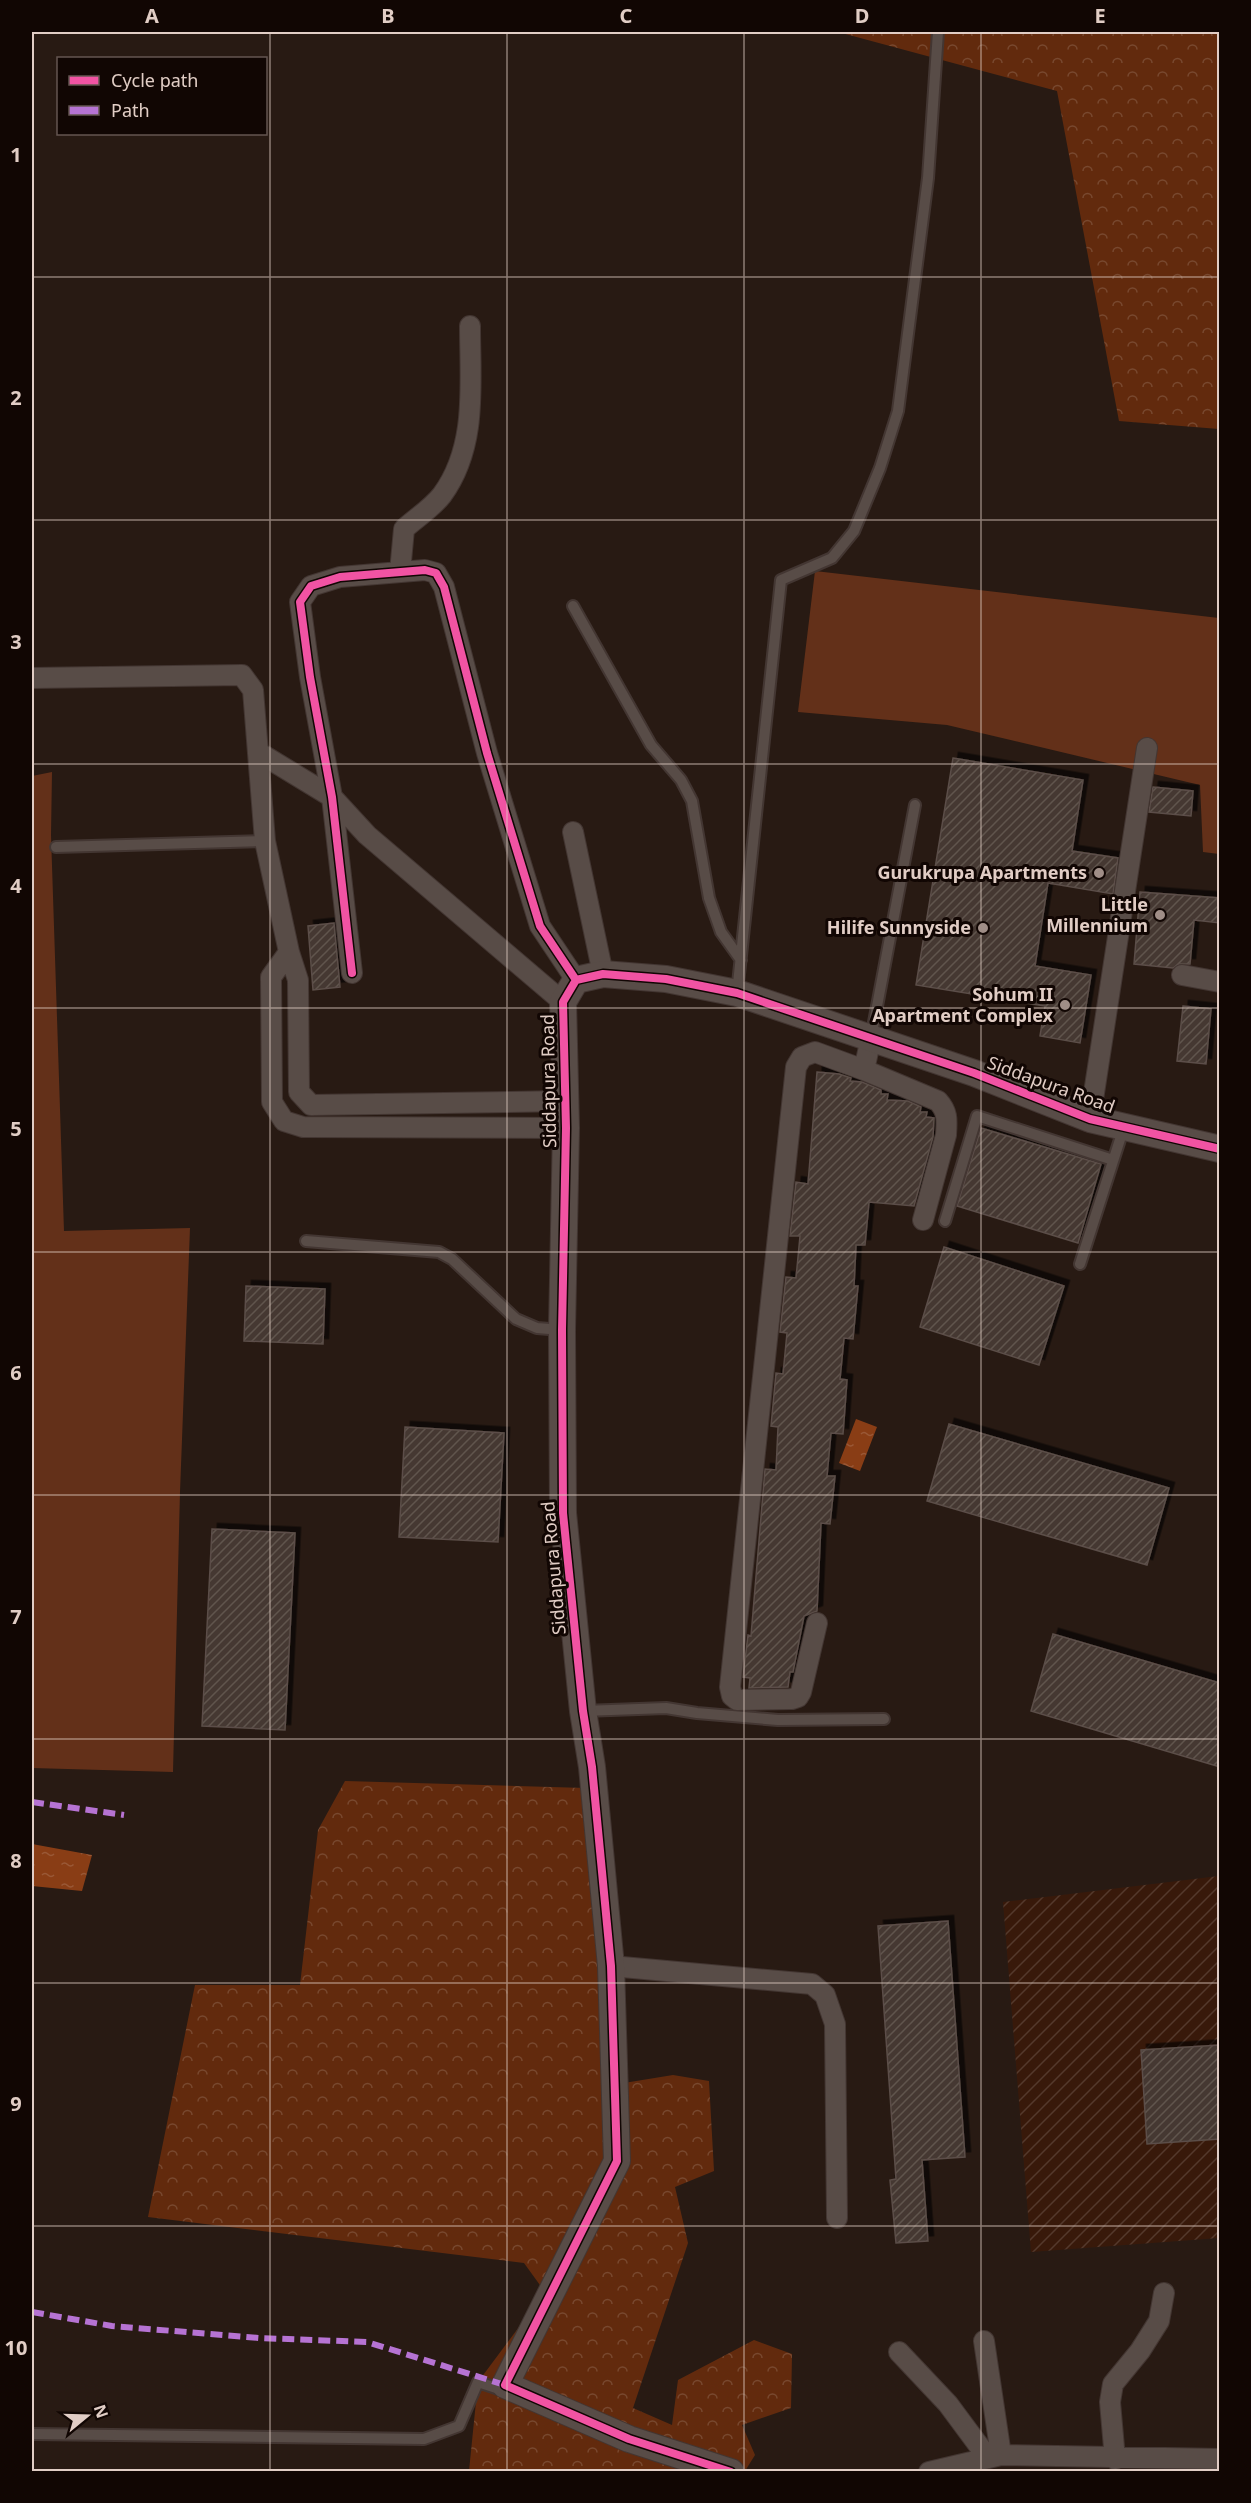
<svg xmlns="http://www.w3.org/2000/svg" width="1251" height="2503" font-family="'Noto Sans',sans-serif">
  <style>
    .industrial { fill: url(#industrial-furrows) }
    .grass { fill: #633019 }
    .forest { fill: url(#forest-crowns) }
    .water { fill: url(#water-ripples) }
    .building { fill: url(#building-hatch); stroke: #5b4e48; stroke-width: 1.5; filter: url(#shadow) }
    .lines { fill: none; stroke-linecap: round; stroke-linejoin: round }
    .service-casing { stroke: #433632; stroke-width: 14 }
    .minor-casing { stroke: #433632; stroke-width: 22 }
    .tertiary-casing { stroke: #433632; stroke-width: 28 }
    .service { stroke: #584c47; stroke-width: 10 }
    .minor { stroke: #584c47; stroke-width: 20 }
    .tertiary { stroke: #584c47; stroke-width: 26 }
    .quiet { stroke: #b673d3; stroke-width: 6; stroke-dasharray: 12 6; stroke-linecap: butt }
    .cycleway-casing { stroke: #110603; stroke-width: 11 }
    .cycleway { stroke: #f153a3; stroke-width: 8 }
    .grid { fill: none; stroke: #e1cdc5; stroke-width: 1.5; stroke-opacity: 0.55 }
    .poi-dot { fill: #a08e87; stroke: #110603; stroke-width: 2 }
    .labels { text-anchor: middle; stroke-width: 6; stroke-linejoin: round; paint-order: stroke }
    .poi-label { font-size: 18px; font-weight: bold; fill: #e1cdc5; stroke: #110603; text-anchor: end }
    .street-label { font-size: 18px; fill: #e1cdc5; stroke: #110603 }
    .neatline { fill: none; stroke: #e1cdc5; stroke-width: 2 }
    .grid-label { font-size: 20px; text-anchor: middle; font-weight: bold; fill: #e1cdc5 }
  </style>
  <defs>
    <pattern id="industrial-furrows" width="10" height="10" patternUnits="userSpaceOnUse" patternTransform="scale(1.5)"><rect width="10" height="10" fill="#38190a"/><path d="M-1 1l2-2M0 10L10 0M9 11l2-2" fill="none" stroke="#54392c"/></pattern>
    <pattern id="forest-crowns" width="20" height="18" patternUnits="userSpaceOnUse" patternTransform="scale(1.5)"><rect width="20" height="18" fill="#622a0d"/><path d="M2 6a3 3 0 1 1 6 0M12 15a3 3 0 1 1 6 0" fill="none" stroke="#78482f"/></pattern>
    <pattern id="water-ripples" width="26" height="14" patternUnits="userSpaceOnUse" patternTransform="scale(1.5)"><rect width="26" height="14" fill="#893d15"/><path d="M2 4q2-2 4 0t4 0M15 11q2-2 4 0t4 0" fill="none" stroke="#995836"/></pattern>
    <pattern id="building-hatch" width="6" height="6" patternUnits="userSpaceOnUse" patternTransform="scale(1.5)"><rect width="6" height="6" fill="#453832"/><path d="M-1 1l2-2M0 6l6-6M5 7l2-2" fill="none" stroke="#60544e"/></pattern>
    <filter id="shadow"><feDropShadow dx="5.5" dy="-5.5" stdDeviation="0" flood-color="#0009"/></filter>
  </defs>
  <rect width="100%" height="100%" fill="#281a13"/>
  <path class="industrial" d="M1219,1876V2238L1031,2252L1003,1902Z"/>
  <path class="grass" d="M815,571L1219,618V854L1203,852L1200,785L947,725L798,712Z
    M52,772L51,835L64,1231L190,1228L180,1492L173,1772L32,1768V776Z"/>
  <path class="forest" d="M838,32H1219V429L1119,421L1057,91Z
    M345,1781L585,1788L624,2083L673,2075L709,2081L714,2171L675,2187L688,2243L633,2408L672,2425L678,2380L754,2340L792,2354L791,2408L742,2425L755,2455L745,2471H469L478,2382L545,2292L524,2263L148,2217L195,1985H300L318,1830Z"/>
  <path class="water" d="M856,1419L877,1427L860,1471L839,1463Z
    M32,1844L92,1855L82,1891L32,1886Z"/>
  <path class="building" d="M953,758L1083,780L1072,851L1118,858L1113,894L1048,883L1035,966L1091,975L1080,1043L1040,1036L1045,1006L916,985Z
    M1153,787L1193,791L1191,816L1149,812Z
    M1140,892L1220,898V923L1194,920L1190,964H1179L1173,968L1134,964Z
    M334,923L340,987L313,990L308,926Z
    M1183,1006L1211,1009L1206,1064L1177,1061Z
    M817,1072L839,1074L851,1078L850,1081L862,1082L881,1090V1094H888L887,1100L908,1101L921,1107L920,1112H927L926,1117L934,1118L933,1137L914,1206L869,1202L865,1245H856L854,1286H858L853,1339L844,1338L840,1379L847,1380L843,1434L831,1433L827,1476H835L830,1524L821,1523L817,1611L804,1616L793,1672H790L788,1687L749,1688L750,1678L743,1677L748,1635L751,1636L765,1469L776,1470L778,1427L771,1426L776,1373L783,1374L787,1333L780,1332L786,1277L796,1278L800,1236H790L796,1182L808,1184Z
    M981,1128L1101,1164L1078,1243L957,1206Z
    M944,1247L1064,1286L1039,1365L920,1327Z
    M246,1286L325,1289L323,1344L244,1341Z
    M949,1424L1169,1488L1147,1565L927,1501Z
    M405,1427L504,1433L498,1542L399,1537Z
    M212,1529L295,1533L285,1730L202,1726Z
    M1053,1634L1220,1683V1767L1031,1711Z
    M948,1921L965,2157L922,2160L928,2241L896,2243L890,2180L896,2179L878,1926Z
    M1220,2045V2139L1147,2144L1141,2050Z"/>
  <g class="lines">
    <defs>
      <path id="service" d="M573,606L651,745L681,780L692,801L709,898L721,932L741,960
        M56,847L265,841
        M737,993L781,580L832,558L854,531L880,468L898,411L928,178L938,32
        M871,1038L915,805
        M945,1221L977,1116L1113,1160
        M306,1241L439,1252L452,1259L516,1319L537,1328L562,1330
        M1080,1264L1124,1127
        M583,1711L666,1708L697,1713L778,1720L884,1719
        M32,2434L424,2439L459,2426L478,2382L499,2389L506,2387"/>
      <path id="minor" d="M400,572L404,529C416,518 432,508 442,495C478,446 470,383 470,326
        M32,678L242,675L253,690L265,841L289,952L298,980L299,1092L311,1105L566,1101
        M258,752L332,797L367,835L563,1002
        M573,832L603,974
        M289,952L271,977L272,1102L284,1121L303,1127L566,1128
        M352,973L332,797L310,677L300,602L311,586L340,577L425,570L436,573L444,587L487,753L540,926L576,980
        M1182,975L1220,982
        M864,1070L938,1101C948,1112 947,1120 946,1135L923,1220
        M1090,1119L1147,748
        M817,1623L801,1692L798,1697L792,1699L737,1700L732,1696L730,1687L796,1067L802,1057L815,1052L864,1070L871,1038
        M611,1966L812,1984L825,1995L835,2024L837,2218
        M984,2341L1001,2455
        M899,2352L948,2404L988,2458
        M1115,2459L1110,2402L1113,2384L1140,2351L1159,2321L1164,2293
        M929,2472L1001,2455L1220,2459"/>
      <path id="tertiary" d="M731,2472L629,2439L505,2385L617,2161L611,1966L592,1767L583,1711L563,1513L562,1330L566,1128L563,1002L576,980L603,974L666,979L737,993L974,1073L1090,1119L1220,1149"/>
    </defs>
    <use href="#service" class="service-casing"/>
    <use href="#minor" class="minor-casing"/>
    <use href="#tertiary" class="tertiary-casing"/>
    <use href="#service" class="service"/>
    <use href="#minor" class="minor"/>
    <use href="#tertiary" class="tertiary"/>
    <path class="quiet" d="M32,1802L124,1815
      M32,2312L112,2326L259,2338L367,2342L505,2385"/>
    <defs>
      <path id="cycleway" d="M352,973L332,797L310,677L300,602L311,586L340,577L425,570L436,573L444,587L487,753L540,926L576,980
        M731,2472L629,2439L505,2385L617,2161L611,1966L592,1767L583,1711L563,1513L562,1330L566,1128L563,1002L576,980L603,974L666,979L737,993L974,1073L1090,1119L1220,1149"/>
    </defs>
    <use href="#cycleway" class="cycleway-casing"/>
    <use href="#cycleway" class="cycleway"/>
  </g>
  <path class="grid" d="M270,32V2472M507,32V2472M744,32V2472M981,32V2472M32,277H1220M32,520H1220M32,764H1220M32,1008H1220M32,1252H1220M32,1495H1220M32,1739H1220M32,1983H1220M32,2226H1220"/>
  <g class="poi-dot">
    <circle cx="1099" cy="873" r="6"/>
    <circle cx="1160" cy="915" r="6"/>
    <circle cx="983" cy="928" r="6"/>
    <circle cx="1065" cy="1005" r="6"/>
  </g>
  <g class="labels">
    <g class="poi-label">
      <text x="1087" y="879">Gurukrupa Apartments</text>
      <text x="1148" y="911">Little<tspan x="1148" dy="21">Millennium</tspan></text>
      <text x="971" y="934">Hilife Sunnyside</text>
      <text x="1053" y="1001">Sohum II<tspan x="1053" dy="21">Apartment Complex</tspan></text>
    </g>
    <g class="street-label">
      <text transform="translate(549 1081) rotate(-91)" y="6">Siddapura Road</text>
      <text transform="translate(1051 1085) rotate(20)" y="6">Siddapura Road</text>
      <text transform="translate(554 1568) rotate(-95)" y="6">Siddapura Road</text>
    </g>
  </g>
  <rect width="1251" height="2503" fill="none" stroke="#110603" stroke-width="66"/>
  <rect x="57" y="57" width="210" height="78" fill="#110603" stroke="#645651" stroke-width="1.5"/>
  <rect x="69" y="76" width="30" height="9" fill="#f153a3" stroke="#645651" stroke-width="1.5"/>
  <text x="111" y="87" font-size="18" fill="#e1cdc5">Cycle path</text>
  <rect x="69" y="106" width="30" height="9" fill="#b673d3" stroke="#645651" stroke-width="1.5"/>
  <text x="111" y="117" font-size="18" fill="#e1cdc5">Path</text>
  <g transform="translate(87 2416) rotate(71)" stroke="#110603" stroke-width="4.5" paint-order="stroke">
  <path d="M0-4.5L10 22L0 15L-10 22Z" fill="#e1cdc5"/>
  <text y="-9" font-size="16" font-weight="bold" text-anchor="middle" fill="#e1cdc5">N</text>
  </g>
  <rect x="33" y="33" width="1185" height="2437" class="neatline"/>
  <g class="grid-label">
    <text x="152" y="23">A</text>
    <text x="388" y="23">B</text>
    <text x="626" y="23">C</text>
    <text x="862" y="23">D</text>
    <text x="1100" y="23">E</text>
    <text x="16" y="162">1</text>
    <text x="16" y="405">2</text>
    <text x="16" y="649">3</text>
    <text x="16" y="893">4</text>
    <text x="16" y="1136">5</text>
    <text x="16" y="1380">6</text>
    <text x="16" y="1624">7</text>
    <text x="16" y="1868">8</text>
    <text x="16" y="2111">9</text>
    <text x="16" y="2355">10</text>
  </g>
</svg>
